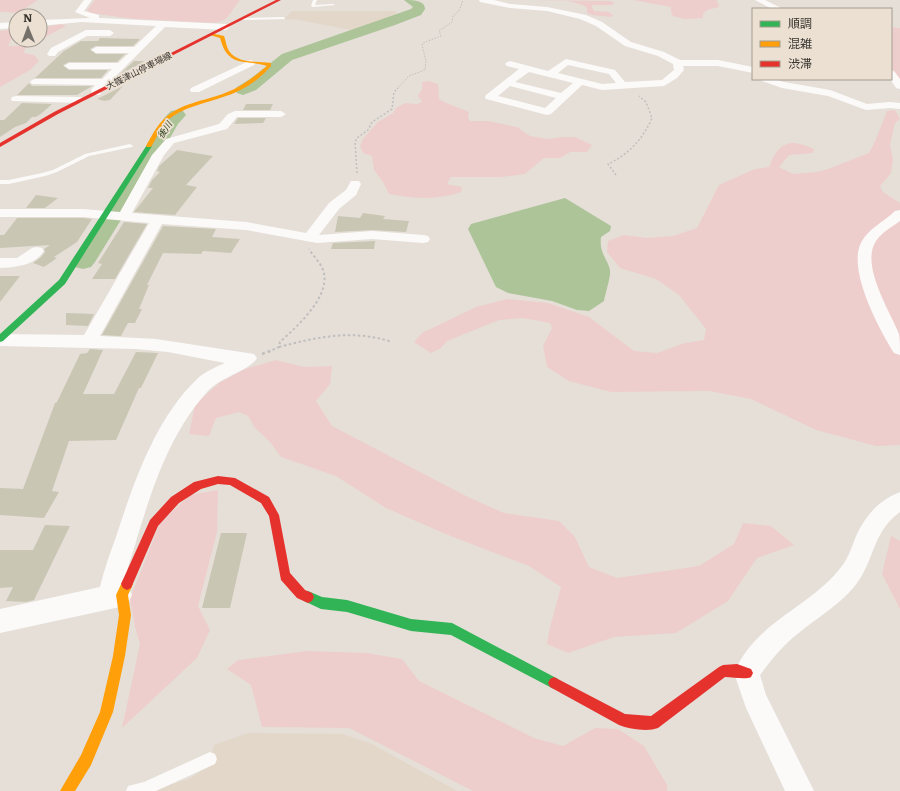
<svg xmlns="http://www.w3.org/2000/svg" width="900" height="791" font-family="Literata,'Noto Sans JP',serif">
  <style>
    .built { fill: #e3d7c9 }
    .green { fill: #eececc }
    .water { fill: #acc498 }
    .lines { fill: none; stroke-linecap: round; stroke-linejoin: round }
    .river { fill: #acc498; fill-rule: evenodd }
    .building { fill: #cac6b4 }
    .path-far3 { stroke: #c1bfbd; stroke-width: 1; stroke-dasharray: 1.5 1.5; stroke-linecap: butt }
    .path-far2 { stroke: #c1bfbd; stroke-width: 1.5; stroke-dasharray: 2 2; stroke-linecap: butt }
    .path-far1 { stroke: #c1bfbd; stroke-width: 2; stroke-dasharray: 2.5 2.5; stroke-linecap: butt }
    .path { stroke: #c1bfbd; stroke-width: 2.5; stroke-dasharray: 3 3; stroke-linecap: butt }
    .lane { fill: #fbfaf9; fill-rule: evenodd }
    .street { fill: #fbfaf9; fill-rule: evenodd }
    .fast { fill: #30b455; fill-rule: evenodd }
    .slow { fill: #ff9f0a; fill-rule: evenodd }
    .jam { fill: #e5322d; fill-rule: evenodd }
    .labels { text-anchor: middle; stroke-width: 3.5; stroke-linejoin: round; paint-order: stroke }
    .far-street-label { font-size: 9px; fill: #39352f; stroke: #ebe0d2 }
    .far-water-label { font-size: 9px; font-style: italic; fill: #1e360a; stroke: #ebe0d2 }
  </style>
  <rect width="100%" height="100%" fill="#e5dfd8"/>
  <path class="built" d="M292,11H396V14L403,15L356,31L299,20L284,19Z
    M248,733L343,734L372,744L457,791H151L191,778L209,765L214,745Z"/>
  <path class="green" d="M0,0H38L18,13L0,12Z
    M95,0H240L226,19L216,23L134,19L90,13L87,10Z
    M530,0L611,1L614,3L612,5H592V7L594,11L609,12L613,15L611,17L592,15L587,13V8L585,6L569,1Z
    M633,0H717L719,7L707,10L703,14V18L684,19L673,16L671,12V7Z
    M61,24L66,26L25,48L24,53L34,55L39,61L30,70L0,87V31L16,29V36L11,39L8,46H17L30,40H40V33L49,26Z
    M891,27L900,28V80L891,70Z
    M428,81L438,84L439,99L444,102L469,112L468,118L470,121H488L517,127L530,136L548,139L562,137H575L592,145L587,152H570L560,158H544L525,174L501,177H451L447,184L462,187L461,192C438,200 413,199 389,194L383,182L374,170L372,156L363,153L360,146L363,139L378,122L393,113L396,108L405,103L417,104L422,102L418,96L422,89V82Z
    M895,110L900,119L895,123L890,145L893,159L891,173L880,186L883,192L900,203V445L876,446L816,430L751,399L709,391L611,392L569,381L547,367L543,346L552,328L550,323L523,318L499,320L447,341L441,348L431,353L414,342L422,333L476,307L507,299L548,303L589,317L634,351L657,353L685,343L704,340L706,329L679,295L656,279L620,268L607,252L608,241L624,235L647,238L673,236L697,228L719,185L755,169L769,167C779,141 790,138 814,149L813,153L789,155L779,167L793,174L817,172L828,169L869,153L876,139L887,111Z
    M276,360L304,367L332,366L330,384L316,401L332,426L468,497L504,513L559,521L575,537L589,567L617,578L699,566L734,544L743,523L771,526L794,545L757,558L728,601L676,633L614,637L568,653L547,644L550,627L561,587L529,566L448,535L386,508L336,476L281,457L270,442L255,428L248,416L239,412L216,418L209,436L189,434L195,405L219,383L245,369Z
    M218,490L217,532L198,606L210,630L197,658L122,728L140,644L135,627L130,599L160,523L190,495Z
    M891,536L900,541V609L882,574Z
    M307,651L367,653L402,659L419,681L534,738L563,746L595,728L618,729L644,746L667,785V791H473L349,728L262,727L251,685L227,669L238,660Z"/>
  <path class="water" d="M565,198L611,226L610,231L601,237C599,254 607,257 610,270C611,277 605,294 604,301L589,311L577,310L552,301L508,293L496,287L468,229L471,224Z"/>
  <g class="lines">
    <path class="river" d="M404,0C412,0 425,0 425,9L421,15L395,25L292,60L256,90L243,95L237,93L235,90L237,87L250,79L282,54L411,9L413,7Z
      M177,110L183,111L186,115L178,124L145,181L95,262L91,267L83,269L75,267L71,262L165,117L171,111Z"/>
  </g>
  <path class="building" d="M100,38L140,39L133,46H96L90,49L96,54H125L117,62H69L63,65L69,70H108L101,78H35L64,51L81,41H98Z
    M134,61H144L142,63L120,74Z
    M29,83L32,86H92L77,95H17Z
    M123,86L110,100L104,101L97,99Z
    M22,103L52,104L42,113L36,117H32L26,123L15,127L0,137V120H4Z
    M246,104H273L270,110H243Z
    M238,118H266L263,123L234,124Z
    M177,150L213,156L186,185L197,187L175,215L134,212L153,188H148L152,180L160,172L157,171L159,166Z
    M36,195L58,198L45,208H26Z
    M363,213L385,216L383,219L409,221L406,232L372,230L335,232L338,216L360,218Z
    M17,218H83L92,219L77,242L54,257L57,258L44,267L33,263L41,257L45,252L44,249L50,245L0,248V235H4Z
    M124,222L147,224L115,279H92L102,264L98,263Z
    M163,226L216,229L212,237L240,239L231,253L203,251L201,254L163,253L147,285H149L139,309H142L135,323H128L121,336L102,335Z
    M375,241L374,249H331L333,243Z
    M0,276H20L0,302Z
    M66,313L94,314L88,326L66,325Z
    M90,349L103,350L83,394H114L136,352L158,353L141,388H139L116,440L69,441L52,491L59,492L44,518L0,515V488L23,489L55,403L57,402L80,354L87,353Z
    M45,525L70,526L34,600L26,602L6,601L13,587L0,588V550H33Z
    M221,533H247L230,608H202Z"/>
  <g class="lines">
    <path class="path-far3" d="M397,89L409,76L425,70L426,61L422,45L423,43L441,36L439,31L452,22L453,16L459,11L463,0"/>
    <path class="path-far2" d="M357,173L355,142L357,138L368,130L372,122L392,109L394,92L398,88
      M616,175L608,164C628,155 643,139 652,118L646,102L639,96"/>
    <path class="path-far1" d="M279,347C317,337 353,329 392,342
      M268,352L279,347L280,342C296,327 329,299 324,273C322,264 314,257 309,249"/>
    <path class="path" d="M262,354L270,351"/>
    <path class="lane" d="M313,0H317L315,5L333,4L335,5L313,7L311,6Z
      M284,17L285,19L243,20L241,19L243,18Z
      M130,144L133,146L132,147L89,156L57,172L45,176L9,184H0V180H9L42,173L53,170L85,154Z
      M210,752L215,754L217,759L215,764L156,791H126L128,786L144,782Z"/>
    <path class="street" d="M84,0H92L84,11L99,15V18L226,24L230,27L226,30L165,27L101,91L100,95H92L91,90L95,85L32,84L30,82L32,80L35,79H102L112,69H69L64,66L69,63H118L129,53H96L91,50L96,47H134L156,26L81,22L40,26V20L90,18L75,12Z
      M479,0H494L510,4L547,7L586,15L602,22L631,42L664,52L680,60H718L753,67V73L718,66H683L684,70L677,78L664,86L602,90L582,85L551,114L547,115L486,99L485,97L486,95L519,69L507,66L505,64L507,62L510,61L548,71L566,59L615,70L625,82L662,80L674,70L673,64L658,56L625,46L596,26L580,19L547,11L510,8L480,2ZM568,65L609,74L616,83L602,84L558,73ZM529,72L573,83L561,93L515,82ZM510,86L556,98L545,108L498,96Z
      M755,0H765L783,9H772Z
      M16,22V28L0,29V23Z
      M86,30H110L114,33L110,36H87L58,52L55,56H49L47,54L51,48Z
      M251,60L256,63L254,65L199,92H191L190,90L191,88Z
      M891,70L894,71L900,79V89L896,88L890,79Z
      M760,79H774L784,82L830,90L867,104L890,102L900,103V109L890,108L866,110L828,96L782,88L762,81Z
      M16,96L81,97L86,100L81,103L12,101L11,99L12,97Z
      M235,111H281L286,114L281,117H237L227,129L174,143L164,155L132,213L246,222L306,233L329,203L346,190L351,181H359L361,184L356,195L339,209L319,235L372,231L423,235L428,236L430,239L428,242L423,243L372,239L317,243L246,230L162,224L100,336L156,339L254,354L257,358C249,371 220,377 207,392C170,433 153,486 137,538C133,554 126,569 124,585L128,587L132,595L128,603L120,607L0,633V609L100,587C104,570 110,553 116,537C134,482 155,419 198,378C206,371 216,367 225,363L168,352L136,349L0,346V334L84,335L149,223L83,217H0V209H83L120,212L152,155L166,139L219,124L228,114Z
      M900,210V221C892,227 882,232 876,241C860,265 890,311 899,334C900,339 900,349 900,355L894,353C879,329 849,273 860,245C867,229 884,222 895,211Z
      M37,247L42,248L44,251C34,266 16,267 0,268V258H17L32,248Z
      M900,492V512C871,533 875,562 854,587C839,605 818,617 800,632C784,644 772,659 760,675L766,695L814,791H785L746,708L734,673C755,623 806,609 838,571C848,560 851,549 856,536C865,516 879,500 900,492Z"/>
    <path class="fast" d="M147,145L152,146L65,284L3,341L0,342V334L59,280Z
      M308,591L322,597L347,600L411,619L452,623L558,679L560,683L558,687L554,689L550,687L451,635L411,631L347,612L321,609L304,601L302,597L304,593Z"/>
    <path class="slow" d="M210,33L224,36C226,41 226,46 229,51C238,64 257,61 271,63V66C258,81 242,91 223,97C204,104 182,107 167,121C160,129 156,139 151,147H147L146,146C151,137 156,127 163,120C179,103 205,101 225,93C241,87 254,77 267,66C244,59 228,68 220,38L210,35Z
      M127,578L131,580L133,584L128,595L131,615L125,656L113,712L91,765L75,791H60L81,755L100,712L113,656L119,615L116,595L123,580Z"/>
    <path class="jam" d="M276,0H281L58,114L0,147V143L54,112Z
      M218,476L235,478L269,497L279,515L290,573L305,590L312,593L314,597L312,601L308,603L297,598L281,580L269,516L261,503L230,485L218,484L201,489L179,503L158,526L131,588L127,590L123,588L121,584L150,520L171,497L194,482Z
      M737,664L751,669L753,673L751,677C746,680 733,677 725,677L658,728C648,732 629,729 619,725L550,687L548,683L550,679L554,677L625,714L651,716L719,667L723,665Z"/>
  </g>
  <g class="labels">
    <g class="far-street-label">
      <text transform="translate(139 71) rotate(-27)" y="3">大篠津山停車場線</text>
    </g>
    <g class="far-water-label">
      <text transform="translate(165 130) rotate(-57)" y="3">後川</text>
    </g>
  </g>
  <rect x="752" y="8" width="140" height="72" fill="#ebe0d2" stroke="#a49c91"/>
  <rect x="760" y="21" width="20" height="6" fill="#30b455" stroke="#a49c91"/>
  <text x="788" y="28" font-size="12" fill="#39352f">順調</text>
  <rect x="760" y="41" width="20" height="6" fill="#ff9f0a" stroke="#a49c91"/>
  <text x="788" y="48" font-size="12" fill="#39352f">混雑</text>
  <rect x="760" y="61" width="20" height="6" fill="#e5322d" stroke="#a49c91"/>
  <text x="788" y="68" font-size="12" fill="#39352f">渋滞</text>
  <g transform="translate(28 28) rotate(359)"><circle r="19" fill="#ebe0d2" stroke="#a49c91"/>
  <path d="M0-3L7 15L0 10L-7 15Z" fill="#75706a"/>
  <text y="-6" font-size="11" font-weight="bold" text-anchor="middle" fill="#39352f">N</text>
  </g>
</svg>
